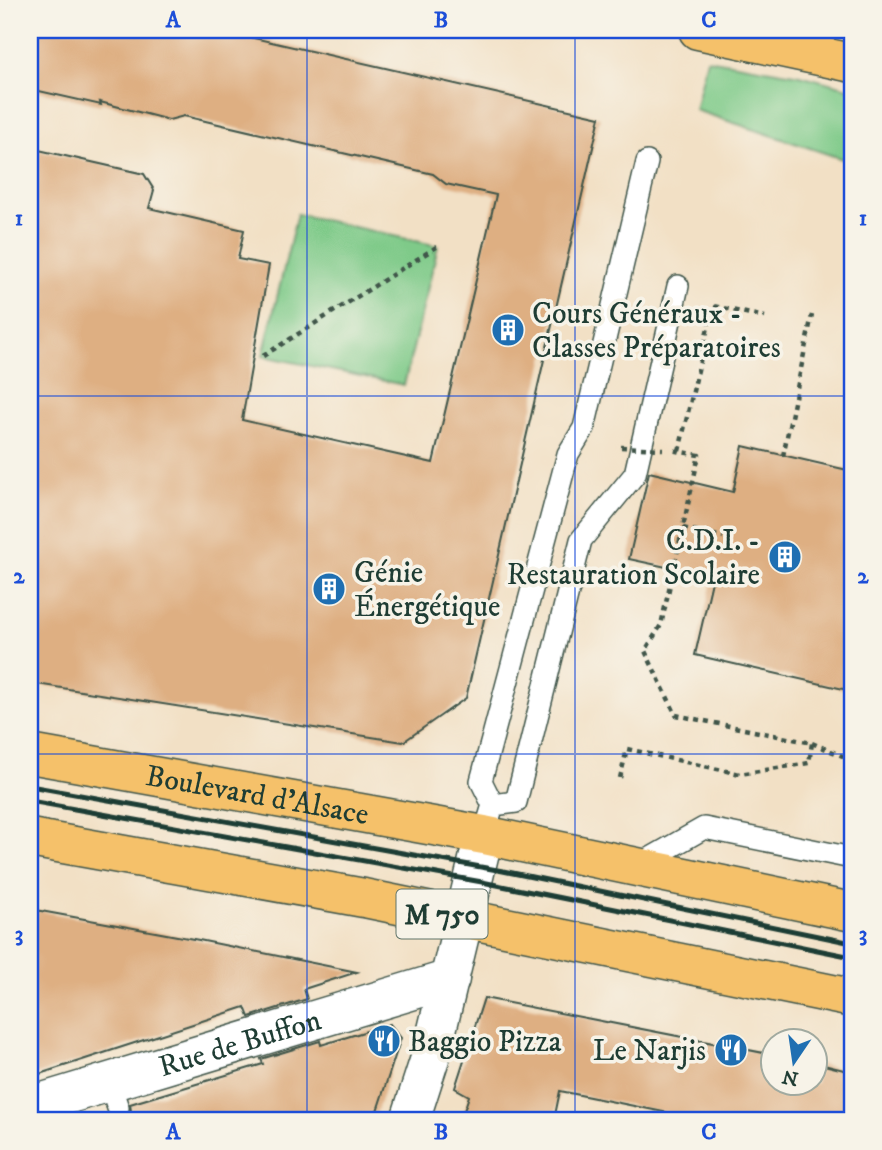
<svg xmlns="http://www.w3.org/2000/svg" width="882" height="1150" font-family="'IM FELL DW Pica',serif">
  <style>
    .green { fill: #7fca89; stroke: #4f845e; stroke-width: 2 }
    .building { fill: #deaf82 }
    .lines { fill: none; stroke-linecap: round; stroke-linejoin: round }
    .service-casing { stroke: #3f554a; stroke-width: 24 }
    .minor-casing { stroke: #3f554a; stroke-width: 41 }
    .primary-casing { stroke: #3f554a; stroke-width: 41 }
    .motorway-casing { stroke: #3f554a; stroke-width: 41 }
    .path { stroke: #3f554a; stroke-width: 4.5; stroke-dasharray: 5 5; stroke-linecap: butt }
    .service { stroke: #fff; stroke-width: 21 }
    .minor { stroke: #fff; stroke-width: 38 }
    .primary { stroke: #f5c16b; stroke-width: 38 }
    .motorway { stroke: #f5c16b; stroke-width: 38 }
    .rail { stroke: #1f3d34; stroke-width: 5 }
    .path-bridge { stroke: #3f554a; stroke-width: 4.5; stroke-dasharray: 5 5; stroke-linecap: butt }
    .grid { fill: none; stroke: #1d4ed8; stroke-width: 2; stroke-opacity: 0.55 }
    .labels { text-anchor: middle; stroke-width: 7; stroke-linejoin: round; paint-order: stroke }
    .shield { fill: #f7f3e8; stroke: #60746a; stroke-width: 2 }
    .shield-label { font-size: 28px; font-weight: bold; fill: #1f3d34 }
    .poi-label { font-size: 30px; fill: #1f3d34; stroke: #f7f3e8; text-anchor: start }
    .street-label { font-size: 30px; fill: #1f3d34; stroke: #f7f3e8 }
    .neatline { fill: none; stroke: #1d4ed8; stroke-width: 2.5 }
    .grid-label { font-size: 23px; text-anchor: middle; font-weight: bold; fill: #1d4ed8 }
  </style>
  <rect width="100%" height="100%" fill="#f7f3e8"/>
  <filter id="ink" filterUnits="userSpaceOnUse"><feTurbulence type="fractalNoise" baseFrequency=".0143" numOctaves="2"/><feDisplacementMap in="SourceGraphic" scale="14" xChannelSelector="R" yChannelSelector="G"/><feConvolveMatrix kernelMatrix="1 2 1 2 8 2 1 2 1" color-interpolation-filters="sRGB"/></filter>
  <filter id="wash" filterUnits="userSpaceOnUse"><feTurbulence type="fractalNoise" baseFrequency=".00686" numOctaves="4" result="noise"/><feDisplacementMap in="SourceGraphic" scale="28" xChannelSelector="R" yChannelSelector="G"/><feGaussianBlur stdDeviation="1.57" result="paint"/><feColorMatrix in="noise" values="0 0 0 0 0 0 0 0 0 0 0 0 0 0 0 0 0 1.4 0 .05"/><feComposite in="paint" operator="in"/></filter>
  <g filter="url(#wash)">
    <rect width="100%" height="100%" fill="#f2e0c5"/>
    <path class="green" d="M707,59L800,75L852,89V162L695,110Z
      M297,214L438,246L404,385L263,356Z"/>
    <g id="blocks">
      <path class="building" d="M30,30H219L600,117L466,698L403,742L30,683V148L144,174L154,190L149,208L244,230L238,259L269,265L242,420L433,463L496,195L446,184L433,174L184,116L169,120L100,102L101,105L30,89Z
        M743,446L852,471V691L695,655L713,577L629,559L649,472L733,492Z
        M30,909L199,940L357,972L304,989L307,999L249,1017L245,1007L30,1077Z
        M484,998L774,1055V1083H816V1063L852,1072V1120H703L560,1091L554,1120H461L469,1096L455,1088Z
        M390,1024L401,1038L374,1120H122L131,1111L130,1104L263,1064L261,1059L320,1041L321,1045Z"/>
    </g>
  </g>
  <g filter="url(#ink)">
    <use href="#blocks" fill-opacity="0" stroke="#3f554a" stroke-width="2"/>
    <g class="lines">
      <defs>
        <path id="service" d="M493,805L516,802L581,540L635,474L678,286
          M484,835L493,805L481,781L568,454L584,428L647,162
          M637,866L704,828L852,858
          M109,1081L118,1108"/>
        <g id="minor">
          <path id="s1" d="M30,1106L450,979"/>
          <path d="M410,1120L431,1055L484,835"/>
        </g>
        <g id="primary">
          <path id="s2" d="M30,754L484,835L852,912"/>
          <path d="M30,838L364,898L852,998"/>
        </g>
        <path id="motorway" d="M698,30L852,63"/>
      </defs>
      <use href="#service" class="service-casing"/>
      <use href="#minor" class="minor-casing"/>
      <use href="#primary" class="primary-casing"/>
      <use href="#motorway" class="motorway-casing"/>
      <path class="path" d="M263,356L438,246
        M679,451L713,306L765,317
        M783,456L812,315
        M683,528L723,537
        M812,743L852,760
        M620,778L627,749L740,774L809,763L812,743L676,715L645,651L661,625L699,455L671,450"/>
      <use href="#service" class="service"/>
      <use href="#minor" class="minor"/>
      <use href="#primary" class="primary"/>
      <use href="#motorway" class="motorway"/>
      <path class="rail" d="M30,786L503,871L852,943
        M30,801L482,882L852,957"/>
      <path class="path-bridge" d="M621,447L663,449"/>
    </g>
  </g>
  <path class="grid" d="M307,30V1120M575,30V1120M30,396H852M30,754H852"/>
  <defs>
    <symbol id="building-disc" viewBox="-11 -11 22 22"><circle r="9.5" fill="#1f6fb2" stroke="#f7f3e8"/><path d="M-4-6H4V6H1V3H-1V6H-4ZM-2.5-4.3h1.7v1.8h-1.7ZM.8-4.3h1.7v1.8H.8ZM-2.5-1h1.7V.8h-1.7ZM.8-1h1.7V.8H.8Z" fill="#fff"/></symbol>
    <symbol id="restaurant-disc" viewBox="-11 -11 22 22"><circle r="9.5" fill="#1f6fb2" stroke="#f7f3e8"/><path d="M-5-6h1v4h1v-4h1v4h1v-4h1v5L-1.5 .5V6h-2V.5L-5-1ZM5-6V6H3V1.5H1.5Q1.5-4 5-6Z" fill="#fff"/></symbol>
  </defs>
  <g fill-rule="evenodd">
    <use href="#building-disc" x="489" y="311" width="38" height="38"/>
    <use href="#building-disc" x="766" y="538" width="38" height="38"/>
    <use href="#building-disc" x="310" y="570" width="38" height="38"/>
    <use href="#restaurant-disc" x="365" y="1022" width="38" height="38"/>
    <use href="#restaurant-disc" x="712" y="1031" width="38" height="38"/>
  </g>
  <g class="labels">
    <rect class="shield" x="396.5" y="889.5" width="91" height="49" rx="5"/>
    <g class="shield-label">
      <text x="442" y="924">M 750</text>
    </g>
    <g class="poi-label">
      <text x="532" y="323">Cours Généraux -<tspan x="532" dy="34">Classes Préparatoires</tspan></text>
      <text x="760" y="550" text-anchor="end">C.D.I. -<tspan x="760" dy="34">Restauration Scolaire</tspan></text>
      <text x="354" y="582">Génie<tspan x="354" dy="34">Énergétique</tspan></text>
      <text x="408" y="1051">Baggio Pizza</text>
      <text x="706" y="1060" text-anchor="end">Le Narjis</text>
    </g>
    <g class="street-label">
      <text dy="10" stroke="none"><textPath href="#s2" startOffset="231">Boulevard d'Alsace</textPath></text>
      <text dy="10" stroke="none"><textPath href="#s1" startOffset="219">Rue de Buffon</textPath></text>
    </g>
  </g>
  <rect width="882" height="1150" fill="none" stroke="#f7f3e8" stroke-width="77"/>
  <g transform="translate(794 1062) rotate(193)"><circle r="33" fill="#f7f3e8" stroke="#a1aaa0" stroke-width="2"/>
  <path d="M0-5L12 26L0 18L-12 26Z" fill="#1f6fb2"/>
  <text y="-10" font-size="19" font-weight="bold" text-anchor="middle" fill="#1f3d34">N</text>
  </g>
  <rect x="38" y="38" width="806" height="1074" class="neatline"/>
  <g class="grid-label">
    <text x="173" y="27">A</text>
    <text x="441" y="27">B</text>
    <text x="709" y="27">C</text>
    <text x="19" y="225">1</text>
    <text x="863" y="225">1</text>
    <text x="19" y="583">2</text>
    <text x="863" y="583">2</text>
    <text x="19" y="941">3</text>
    <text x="863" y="941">3</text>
    <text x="173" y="1139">A</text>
    <text x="441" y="1139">B</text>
    <text x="709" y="1139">C</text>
  </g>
</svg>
